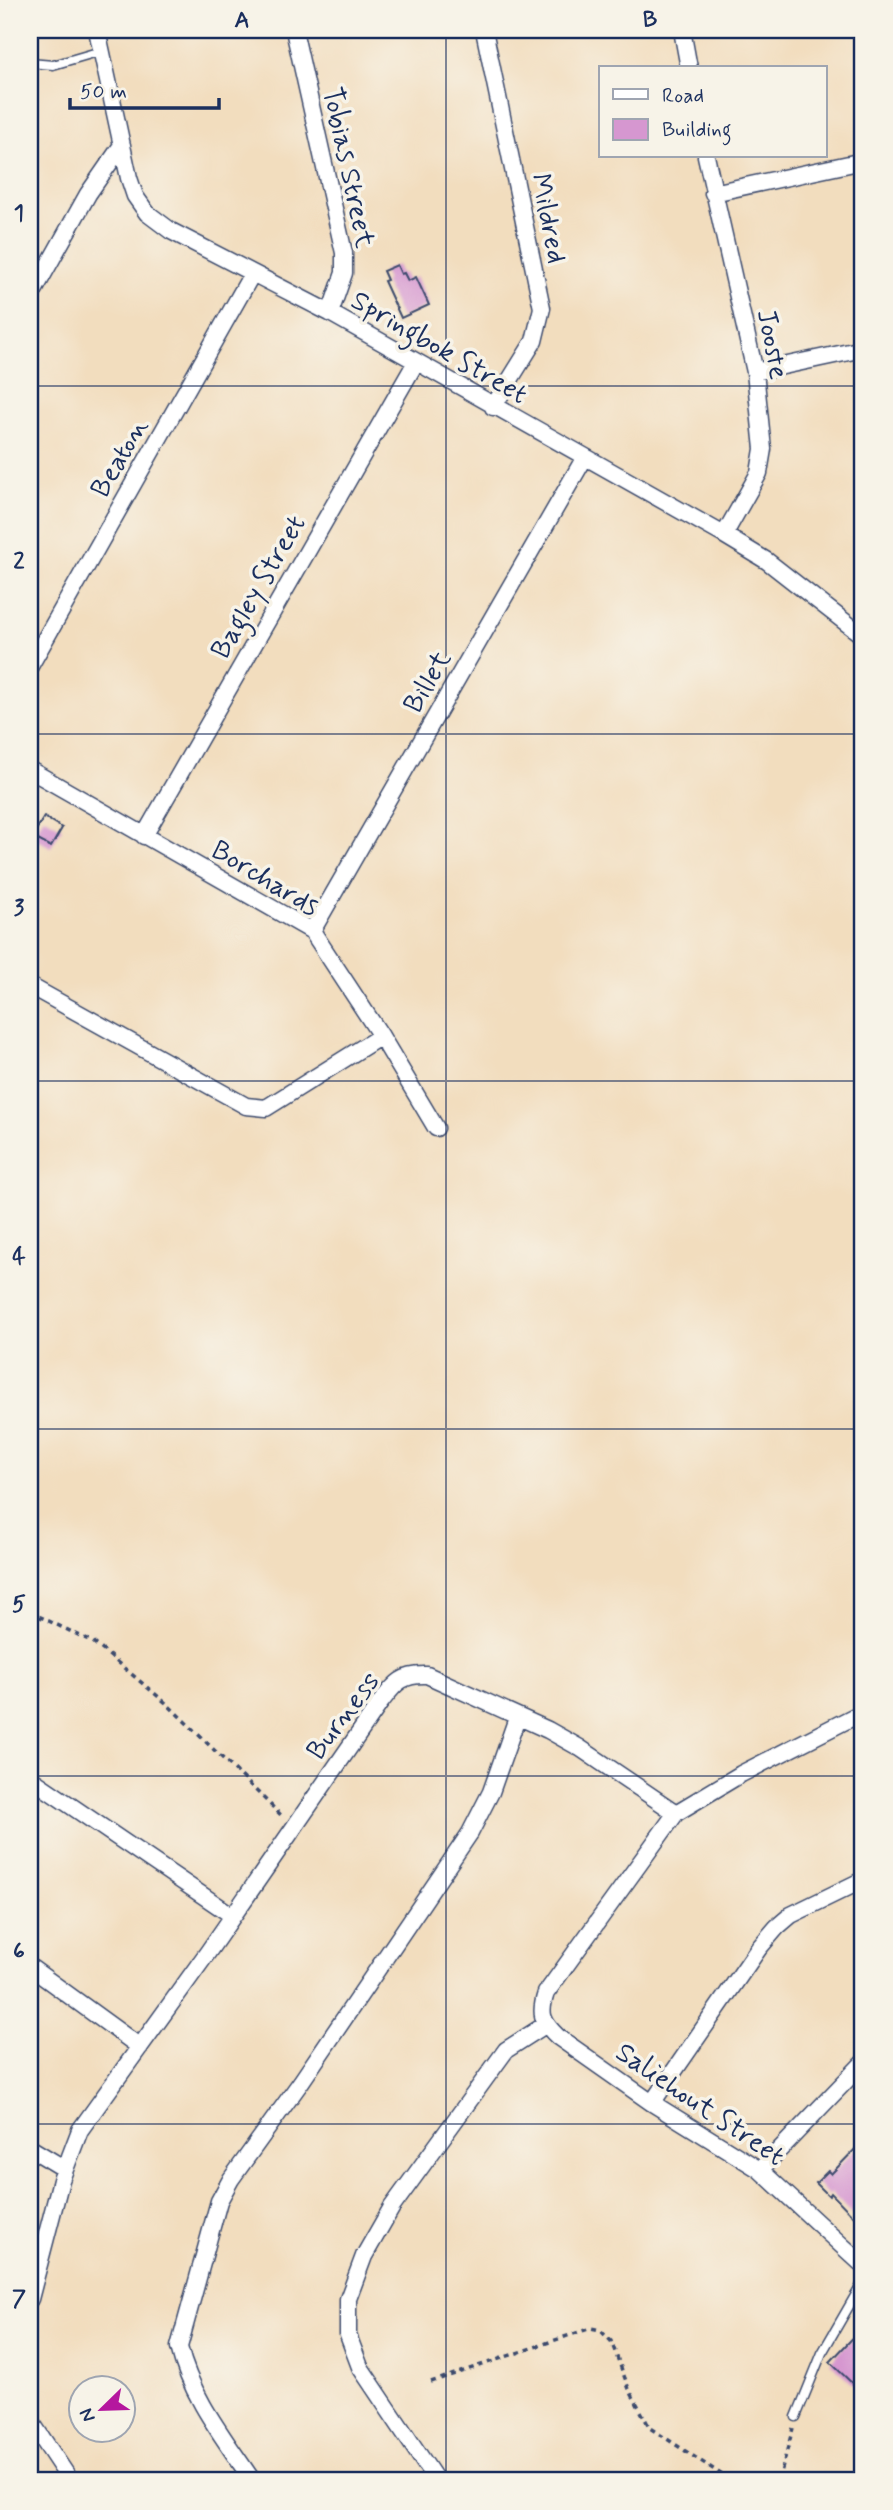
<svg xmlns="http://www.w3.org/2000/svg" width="893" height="2510" font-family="Mynerve,sans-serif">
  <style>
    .building { fill: #d697d0 }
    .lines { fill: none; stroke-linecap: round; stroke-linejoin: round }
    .service-casing { stroke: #3b496c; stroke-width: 11 }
    .minor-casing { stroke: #3b496c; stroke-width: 19 }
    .path { stroke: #3b496c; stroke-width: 3.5; stroke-dasharray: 5 5; stroke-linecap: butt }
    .service { stroke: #fff; stroke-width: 8 }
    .minor { stroke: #fff; stroke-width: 16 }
    .grid { fill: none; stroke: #1b2f5e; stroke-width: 2; stroke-opacity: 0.55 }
    .labels { text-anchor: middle; stroke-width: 7; stroke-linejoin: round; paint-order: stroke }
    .street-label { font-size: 28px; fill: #1b2f5e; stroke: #f7f3e8 }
    .neatline { fill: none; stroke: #1b2f5e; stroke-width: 2.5 }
    .grid-label { font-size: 23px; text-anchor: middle; font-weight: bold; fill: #1b2f5e }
  </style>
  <rect width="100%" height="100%" fill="#f7f3e8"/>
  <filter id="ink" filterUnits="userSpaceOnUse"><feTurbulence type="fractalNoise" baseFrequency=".0143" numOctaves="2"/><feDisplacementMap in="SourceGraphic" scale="14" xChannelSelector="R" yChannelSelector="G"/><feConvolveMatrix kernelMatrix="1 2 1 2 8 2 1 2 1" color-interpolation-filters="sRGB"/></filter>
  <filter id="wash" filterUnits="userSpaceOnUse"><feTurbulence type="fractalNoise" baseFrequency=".00686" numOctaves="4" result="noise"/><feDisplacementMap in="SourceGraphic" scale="28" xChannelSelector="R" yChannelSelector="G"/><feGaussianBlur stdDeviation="1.57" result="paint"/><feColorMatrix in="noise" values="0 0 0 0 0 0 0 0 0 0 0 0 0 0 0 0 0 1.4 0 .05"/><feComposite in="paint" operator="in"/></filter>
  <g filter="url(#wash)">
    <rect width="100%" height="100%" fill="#f2ddbe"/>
    <g id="blocks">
      <path class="building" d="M397,265L401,274L404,273L408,281L416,277L429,305L401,318L384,281L387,280L383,271Z
        M44,817L62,828L51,847L32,837Z
        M863,2141V2226L831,2193L829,2196L816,2183L828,2171L831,2174Z
        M863,2327V2379L856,2387L830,2362Z"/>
    </g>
  </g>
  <g filter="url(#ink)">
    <use href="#blocks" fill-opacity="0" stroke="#3b496c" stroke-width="2"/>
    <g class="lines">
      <defs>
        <path id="service" d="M30,63L53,65L101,51
          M796,2417L822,2353L863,2282"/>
        <path id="minor" d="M97,30L129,178L135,196L147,213L171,231L330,313L724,535L767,561L863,636
          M294,30L344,253V273L330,313
          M484,30L542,308L534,341L493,407
          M682,30L689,68
          M706,156L755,372L763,449L759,473L724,535
          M713,193L863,161
          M30,298L88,194L122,145
          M755,372L863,349
          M30,666L252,274
          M30,770L312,931L381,1036L436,1128
          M144,836L416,362
          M312,931L585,457
          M30,986L246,1106L266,1108L381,1036
          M863,1712L741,1774L676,1813L546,1993C539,2014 542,2022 558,2037L652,2103L760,2170L863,2265
          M30,1778L233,1916
          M30,1967L140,2047
          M652,2103L759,1948L777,1927L791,1915L863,1880
          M30,2148L65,2169
          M760,2170L863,2063
          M30,2299L61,2180L80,2130L208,1952L380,1703C395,1684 401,1674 427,1675L548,1730L580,1748L676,1813
          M30,2420L70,2480
          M252,2480C224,2438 191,2397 179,2347L219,2201L231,2179L301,2082L470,1833L491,1792L517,1718
          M436,2480L360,2367L348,2335V2299L364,2256L392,2207L506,2050L545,2025"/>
      </defs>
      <use href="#service" class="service-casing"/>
      <use href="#minor" class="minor-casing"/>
      <path class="path" d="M30,1612L93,1642L166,1703L282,1816
        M431,2382L591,2328L600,2330L611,2341L629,2389L650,2428L730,2480
        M779,2480L793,2428"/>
      <use href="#service" class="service"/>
      <use href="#minor" class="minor"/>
    </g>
  </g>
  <path class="grid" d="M446,30V2480M30,386H863M30,734H863M30,1081H863M30,1429H863M30,1776H863M30,2124H863"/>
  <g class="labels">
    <g class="street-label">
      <text transform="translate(350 167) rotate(78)" y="10">Tobias Street</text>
      <text transform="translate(550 218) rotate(79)" y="10">Mildred</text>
      <text transform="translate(774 344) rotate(79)" y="10">Jooste</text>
      <text transform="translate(440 346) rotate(30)" y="10">Springbok Street</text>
      <text transform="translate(118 457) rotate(-60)" y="10">Beaton</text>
      <text transform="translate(257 586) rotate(-60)" y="10">Bagley Street</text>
      <text transform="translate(426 681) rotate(-60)" y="10">Billet</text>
      <text transform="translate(266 877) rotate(31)" y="10">Borchards</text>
      <text transform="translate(342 1715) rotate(-53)" y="10">Burness</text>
      <text transform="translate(701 2103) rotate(34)" y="10">Saliehout Street</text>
    </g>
  </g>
  <rect width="893" height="2510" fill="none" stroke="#f7f3e8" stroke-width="77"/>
  <rect x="599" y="66" width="228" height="91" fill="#f7f3e8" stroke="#9fa5b1" stroke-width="2"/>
  <rect x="613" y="89" width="35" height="10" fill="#ffffff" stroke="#9fa5b1" stroke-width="2"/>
  <text x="662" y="102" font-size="21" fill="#1b2f5e">Road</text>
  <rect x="613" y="119" width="35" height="21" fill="#d697d0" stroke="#9fa5b1" stroke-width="2"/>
  <text x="662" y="136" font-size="21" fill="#1b2f5e">Building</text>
  <g transform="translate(102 2409) rotate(247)"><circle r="33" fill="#f7f3e8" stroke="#9fa5b1" stroke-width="2"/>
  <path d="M0-5L12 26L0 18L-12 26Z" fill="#b5179e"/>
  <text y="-10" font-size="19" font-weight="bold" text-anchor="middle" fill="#1b2f5e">N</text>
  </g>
  <path d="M70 98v10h149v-10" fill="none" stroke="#1b2f5e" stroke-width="3.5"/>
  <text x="80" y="98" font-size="21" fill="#1b2f5e" stroke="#f7f3e8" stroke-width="5" paint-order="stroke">50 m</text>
  <rect x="38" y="38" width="816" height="2434" class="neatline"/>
  <g class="grid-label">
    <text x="242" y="27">A</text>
    <text x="650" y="27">B</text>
    <text x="19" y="220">1</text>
    <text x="19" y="568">2</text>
    <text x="19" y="915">3</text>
    <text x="19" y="1263">4</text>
    <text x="19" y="1611">5</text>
    <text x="19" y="1958">6</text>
    <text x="19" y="2306">7</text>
  </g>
</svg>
